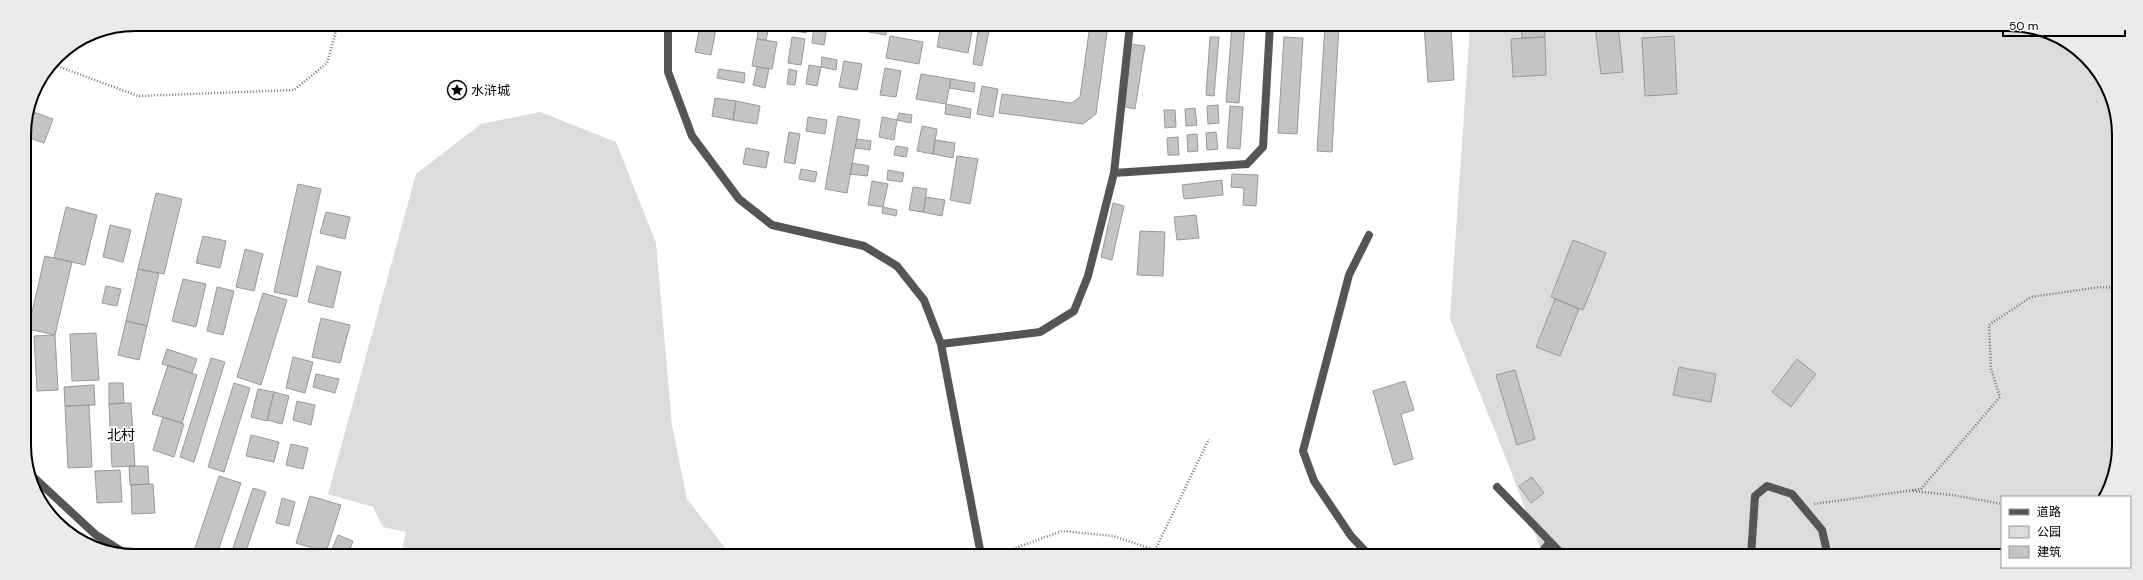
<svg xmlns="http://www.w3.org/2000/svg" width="2143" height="580" font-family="'DM Sans','Noto Sans SC',sans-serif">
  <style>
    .green { fill: #dcdcdc }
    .building { fill: #c4c4c4; stroke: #999 }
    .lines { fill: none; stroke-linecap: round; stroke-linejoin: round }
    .path { stroke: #777; stroke-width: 2.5; stroke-dasharray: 1 2; stroke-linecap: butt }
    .service { stroke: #555; stroke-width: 8 }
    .minor { stroke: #555; stroke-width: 8 }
    .tertiary { stroke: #555; stroke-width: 8 }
    .labels { text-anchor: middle; stroke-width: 3.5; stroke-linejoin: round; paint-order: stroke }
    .poi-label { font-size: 13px; fill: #000; stroke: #fff; text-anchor: start }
    .neighbourhood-label { font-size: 14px; fill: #000; stroke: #fff }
    .rim { fill: none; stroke: #000; stroke-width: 2 }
  </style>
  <rect width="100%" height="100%" fill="#fff"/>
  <path class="green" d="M1470,26H2030L2087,57L2117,113V467L2106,497H2002V556L1543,555L1507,461L1450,319Z
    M540,112L616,142L656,243L672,425L687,499L730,554H401L406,532L383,527L373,507L328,494L416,174L481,124Z"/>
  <path class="building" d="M759,25L769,26L766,40L757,39Z
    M797,25H808L806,33L796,31Z
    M814,25L827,28L824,45L812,43Z
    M870,25H888L886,35L869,32Z
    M888,25H912V29Z
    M941,25H973L968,53L937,47Z
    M979,25H990L982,66L973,64Z
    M1090,25H1108L1096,114L1083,124L999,113L1002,94L1072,103L1080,97Z
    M1232,25H1245L1239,103L1226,102Z
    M1325,25H1339L1332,152L1317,151Z
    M1424,25L1451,26L1454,80L1428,82Z
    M700,26L716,29L711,55L695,52Z
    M1521,26H1544L1545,37L1522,38Z
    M1595,26H1618L1623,72L1601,74Z
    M890,36L923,42L919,64L886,58Z
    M1674,36L1677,94L1645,96L1642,38Z
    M792,37L805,39L801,65L788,63Z
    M1210,37H1219L1214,96L1206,95Z
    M1284,37L1303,38L1297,134L1278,133Z
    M1545,37L1546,75L1513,77L1511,39Z
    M757,39L777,42L772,69L752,66Z
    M1131,44L1145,46L1135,109L1122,106Z
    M822,57L837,60L836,70L821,67Z
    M844,61L862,64L857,90L839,87Z
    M809,65L821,67L817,86L806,84Z
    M757,67L769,69L765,88L753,85Z
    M885,68L901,71L896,97L880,95Z
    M719,69L745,73L744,83L717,78Z
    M789,69L797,71L795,85L787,84Z
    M921,74L951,79L946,104L916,99Z
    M951,79L975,83L974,92L949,88Z
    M982,86L998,89L993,117L977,114Z
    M715,98L736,101L733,120L712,116Z
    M736,101L760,106L757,124L733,120Z
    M946,104L971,109L970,118L945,114Z
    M1218,105L1219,123L1208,124L1207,106Z
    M1230,106L1243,107L1240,149L1227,148Z
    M1195,108L1197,125L1186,126L1185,109Z
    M28,110L53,119L44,143L24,136Z
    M1164,110H1175L1176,127L1165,128Z
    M899,113L912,115L911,123L897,120Z
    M838,116L860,120L847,193L825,189Z
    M808,117L827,120L825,134L806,131Z
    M882,117L897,120L894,140L879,137Z
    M922,126L937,129L933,154L917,151Z
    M789,132L800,134L795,164L784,162Z
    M1216,132L1218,149L1207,150L1206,133Z
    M1197,134L1198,151L1188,152L1187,135Z
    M1178,137L1179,155H1168L1167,138Z
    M857,139L871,141L870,150L855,148Z
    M935,140L955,143L953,158L933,154Z
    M896,146L908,148L906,157L894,155Z
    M746,148L769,152L766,168L743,164Z
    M957,156L978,159L970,204L950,200Z
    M852,163L869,166L867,176L850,174Z
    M801,169L817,172L815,182L799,179Z
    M888,170L904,173L902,182L887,180Z
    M1232,174L1258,175L1256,206L1243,205L1244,188L1231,187Z
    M1222,180L1223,195L1184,199L1182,185Z
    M872,181L888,184L883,207L868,205Z
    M298,184L321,189L297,297L274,292Z
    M913,187L927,189L923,212L909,210Z
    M156,193L182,199L164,274L138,269Z
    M926,197L945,200L942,216L923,212Z
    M1113,203L1124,206L1112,260L1101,257Z
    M66,207L97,215L85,265L54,258Z
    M883,207L897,210L896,216L882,213Z
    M326,212L350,217L345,239L320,233Z
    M1196,215L1199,238L1177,240L1174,217Z
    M110,225L131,230L123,262L103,257Z
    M1140,231L1165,232L1163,276L1137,275Z
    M203,236L226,241L220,268L196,263Z
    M1573,240L1606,253L1583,310L1551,297Z
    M245,249L263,254L254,291L236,287Z
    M45,256L72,262L55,335L28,329Z
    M317,266L341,272L333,308L308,302Z
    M138,269L159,273L147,326L126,321Z
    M183,279L206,284L196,327L172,321Z
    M106,286L121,289L117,306L102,303Z
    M217,287L234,291L223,335L207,331Z
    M263,293L287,300L261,385L237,377Z
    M1555,299L1579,309L1560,356L1536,347Z
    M321,318L350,325L340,363L312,357Z
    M126,321L147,326L139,360L118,355Z
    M96,333L99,380L72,381L70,334Z
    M55,335L58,390L37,391L34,336Z
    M167,349L197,359L192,373L162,364Z
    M293,357L313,362L305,393L286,388Z
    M211,358L225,362L194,462L180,457Z
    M1797,359L1816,374L1791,407L1772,392Z
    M168,365L197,375L182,423L152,414Z
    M1679,367L1716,374L1711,402L1673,395Z
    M1515,370L1535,439L1517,445L1496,375Z
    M316,374L339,379L335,393L313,387Z
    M1405,381L1414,410L1401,414L1413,459L1394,465L1373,391Z
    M109,383H123L124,403L109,404Z
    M234,383L250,388L224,472L208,467Z
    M94,385L95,405L65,406L64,387Z
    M258,389L274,392L267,421L251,417Z
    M274,392L289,396L282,424L267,420Z
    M297,401L315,405L311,425L293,420Z
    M131,403L135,466L112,467L109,404Z
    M89,405L92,467L68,468L65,406Z
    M163,417L184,424L174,457L153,450Z
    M251,435L279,442L274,462L246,456Z
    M291,444L308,448L303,469L286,465Z
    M129,466H148L149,484L130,485Z
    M120,470L122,502L97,503L95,471Z
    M219,476L241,483L217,554H193Z
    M1532,477L1544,493L1531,503L1519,486Z
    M153,484L155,513L132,514L131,485Z
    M253,488L266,492L245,554H231Z
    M310,496L341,505L326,552L296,543Z
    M282,498L295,502L289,526L276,523Z
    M338,535L353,541L348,554H330Z"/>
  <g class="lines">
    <path class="path" d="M52,64L138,96L294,90L327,63L338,24
      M1913,491L1953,495L2002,504
      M1814,504L1921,489L2000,397L1991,369L1989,325L2031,297L2100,287L2117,288
      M1155,550L1209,439
      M996,555L1062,531L1113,536L1155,550L1160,555"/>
    <path class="service" d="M668,25V72L692,136L739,199L772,225L864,246L897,266L924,300L941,344L981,555
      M1114,173L1130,25
      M1369,235L1349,275L1303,451L1314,481L1351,536L1369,555
      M941,344L1040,332L1074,311L1088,276L1114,173L1247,164L1263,147L1270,25
      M1539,555L1550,542
      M1751,556L1755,496L1767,486L1792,494L1822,530L1828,556"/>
    <path class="minor" d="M1497,487L1563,555"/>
    <path class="tertiary" d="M29,473L96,535L126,554"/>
  </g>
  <defs>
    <symbol id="sight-ring" viewBox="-11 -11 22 22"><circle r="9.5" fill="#fff" stroke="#000" stroke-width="1.5"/><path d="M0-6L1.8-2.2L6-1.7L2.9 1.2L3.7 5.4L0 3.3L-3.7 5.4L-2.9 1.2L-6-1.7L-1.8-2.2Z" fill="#000"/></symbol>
  </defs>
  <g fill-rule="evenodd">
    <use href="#sight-ring" x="446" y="79" width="22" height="22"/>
  </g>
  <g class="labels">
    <g class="poi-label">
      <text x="471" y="95">水浒城</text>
    </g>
    <g class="neighbourhood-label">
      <text x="121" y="440">北村</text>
    </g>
  </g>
  <path d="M0 0H2143V580H0ZM135 31H2008A104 104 0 0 1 2112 135V445A104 104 0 0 1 2008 549H135A104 104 0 0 1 31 445V135A104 104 0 0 1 135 31Z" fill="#ebebeb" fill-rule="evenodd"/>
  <path class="rim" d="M135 31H2008A104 104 0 0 1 2112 135V445A104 104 0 0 1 2008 549H135A104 104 0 0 1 31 445V135A104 104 0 0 1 135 31Z"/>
  <rect x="2001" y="496" width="130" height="72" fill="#ffffff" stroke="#999999"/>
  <rect x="2009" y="509" width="20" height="6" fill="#555555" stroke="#999999"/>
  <text x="2037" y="516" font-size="12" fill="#000000">道路</text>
  <rect x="2009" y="526" width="20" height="12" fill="#dcdcdc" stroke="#999999"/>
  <text x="2037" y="536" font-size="12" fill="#000000">公园</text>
  <rect x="2009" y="546" width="20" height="12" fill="#c4c4c4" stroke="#999999"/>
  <text x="2037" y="556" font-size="12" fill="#000000">建筑</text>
  <path d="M2003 30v6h122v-6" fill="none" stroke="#000000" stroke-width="2"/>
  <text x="2009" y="30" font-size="12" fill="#000000" stroke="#ffffff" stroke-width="3" paint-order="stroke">50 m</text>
</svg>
